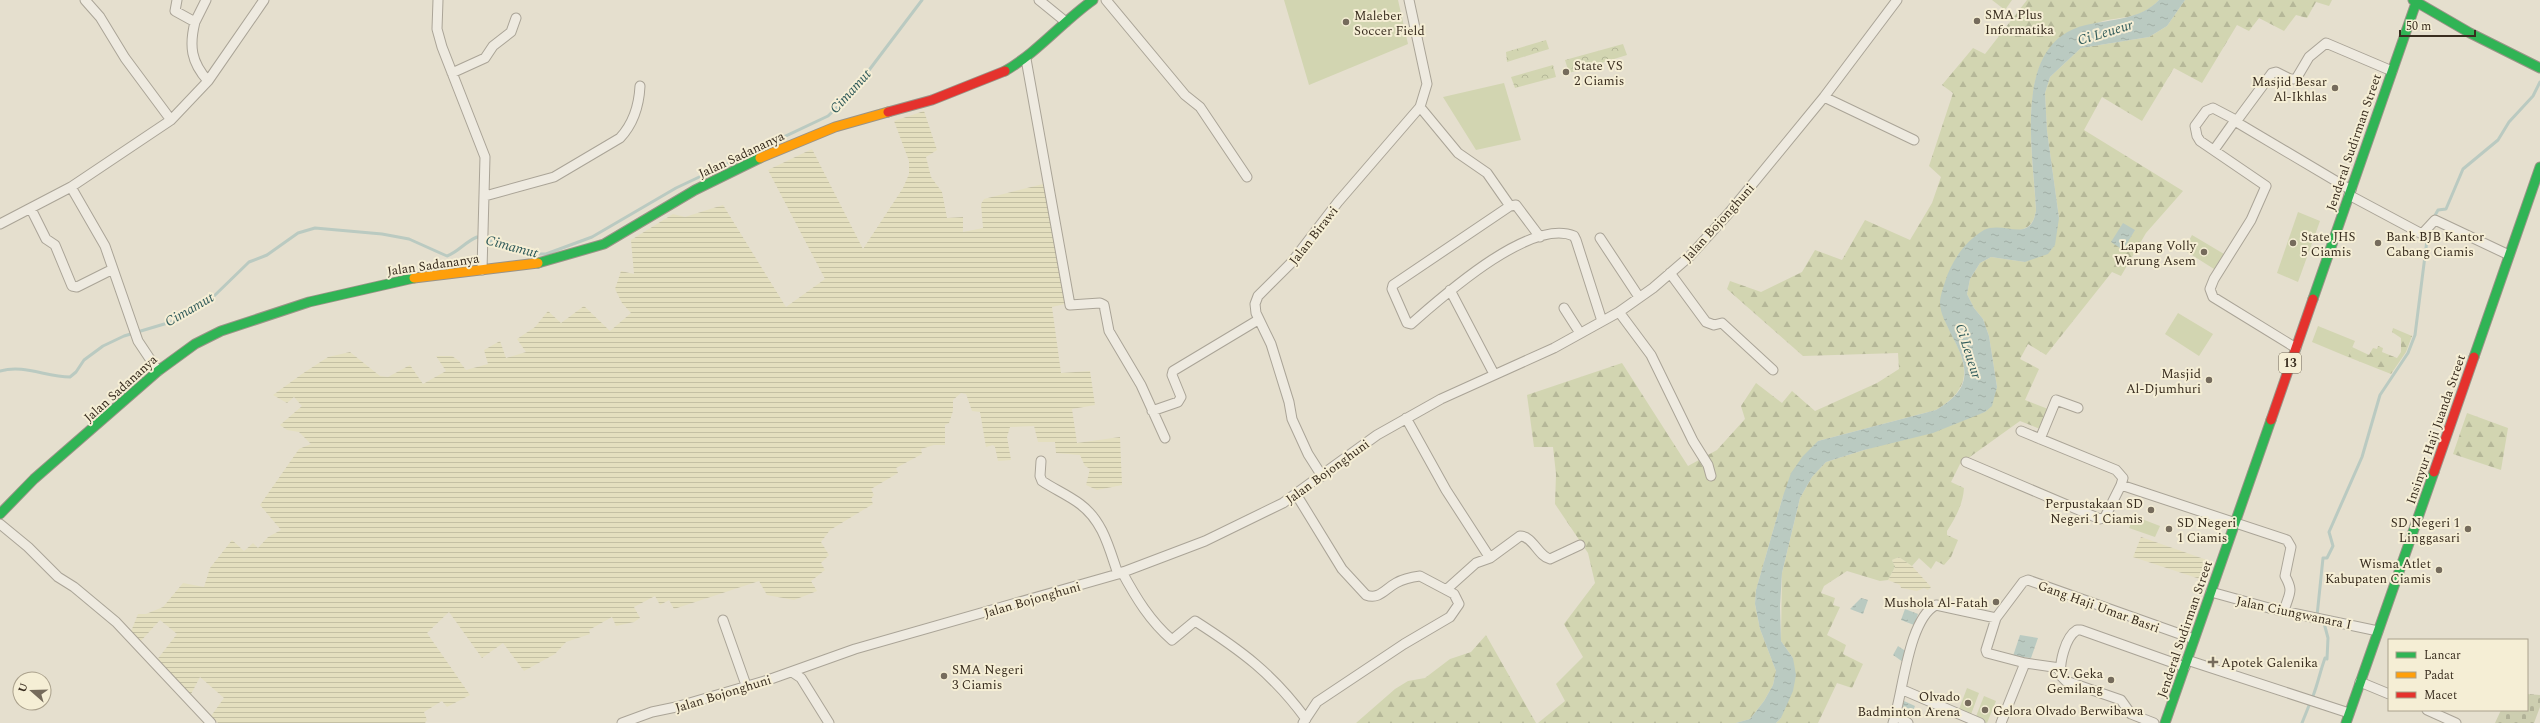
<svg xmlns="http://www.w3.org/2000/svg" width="2540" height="723" font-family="Spectral,serif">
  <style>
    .farmland { fill: url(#farmland-rules) }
    .forest { fill: url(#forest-firs) }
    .cemetery { fill: url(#cemetery-stones) }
    .park { fill: url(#park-crowns) }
    .garden { fill: #d2d5b1 }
    .water { fill: url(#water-ripples) }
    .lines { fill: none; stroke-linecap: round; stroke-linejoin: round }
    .stream { stroke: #bacac1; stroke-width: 3 }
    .street-casing { stroke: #aaa497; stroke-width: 11 }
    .fast-casing { stroke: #9a9387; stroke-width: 11 }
    .slow-casing { stroke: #9a9387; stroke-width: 11 }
    .jam-casing { stroke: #9a9387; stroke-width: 11 }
    .street { stroke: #eeeae0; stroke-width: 9 }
    .fast { stroke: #30b455; stroke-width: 9 }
    .slow { stroke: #ff9f0a; stroke-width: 9 }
    .jam { stroke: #e5322d; stroke-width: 9 }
    .poi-dot { fill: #756b5c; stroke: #f5eed5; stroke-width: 1.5 }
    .labels { text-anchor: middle; stroke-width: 4; stroke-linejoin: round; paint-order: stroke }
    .shield { fill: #f5eed5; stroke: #716756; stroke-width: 1 }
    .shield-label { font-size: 12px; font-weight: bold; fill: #392d1f }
    .poi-label { font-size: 13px; fill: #392d1f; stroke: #f5eed5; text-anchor: start }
    .street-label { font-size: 13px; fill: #392d1f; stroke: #f5eed5 }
    .water-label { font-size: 14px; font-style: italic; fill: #2e5959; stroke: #f5eed5 }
  </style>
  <defs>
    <pattern id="farmland-rules" width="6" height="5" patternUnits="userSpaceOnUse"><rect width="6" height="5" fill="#e4dfbf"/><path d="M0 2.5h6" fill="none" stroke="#c4c0a4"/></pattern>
    <pattern id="forest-firs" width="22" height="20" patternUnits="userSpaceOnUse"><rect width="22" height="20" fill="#d2d5b1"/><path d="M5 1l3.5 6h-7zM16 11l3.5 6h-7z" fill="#b5b798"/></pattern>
    <pattern id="cemetery-stones" width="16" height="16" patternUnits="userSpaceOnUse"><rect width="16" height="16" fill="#cdceb0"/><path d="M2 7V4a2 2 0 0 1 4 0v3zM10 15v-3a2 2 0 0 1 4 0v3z" fill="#b1b197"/></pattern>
    <pattern id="park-crowns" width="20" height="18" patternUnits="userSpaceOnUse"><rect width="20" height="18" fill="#d2d5b1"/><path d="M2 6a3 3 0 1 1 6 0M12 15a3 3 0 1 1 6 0" fill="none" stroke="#b5b798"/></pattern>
    <pattern id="water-ripples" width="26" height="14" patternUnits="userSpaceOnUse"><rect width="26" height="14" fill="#bacac1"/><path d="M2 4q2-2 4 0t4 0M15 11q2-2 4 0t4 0" fill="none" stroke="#a1aea5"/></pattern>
  </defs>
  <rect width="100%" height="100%" fill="#e5dfce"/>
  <path class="farmland" d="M924,111L937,150L926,157L931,177L942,192L947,218L963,217V232L983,228L981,204L984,199L1047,183L1069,303L1052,307L1061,373L1090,371L1095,405L1072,409L1077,443L1120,437L1122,485L1097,490L1086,485L1090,469L1085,466L1080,455L1056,453L1055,442H1038L1034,426L1010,427L1007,437L1011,460L998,461L995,447L993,445L986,447L980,412L972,411L966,394L961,393L953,400V411L949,423L945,425V445H934L921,449L922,454L896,468L898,473L871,489L874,495L871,499L873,504L830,530L821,542L829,555L821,563L825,570L811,581L817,591L794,600L767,595L759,581L674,609L669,600L660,605L655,596L634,607L640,618L634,622L616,626L612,617L589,630L590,634L566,642L555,654L524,671L503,643L482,658L449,612L427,633L470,695L447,707L442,701L424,712L427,720L425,723H218L211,716L224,698L200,677L190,696L156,661L177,634L160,620L139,643L130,634L138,614H146L163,607L183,583L204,587L210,568L232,540L244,551L253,543L258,548L268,537L281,530L260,505L299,449L311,444L299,432L287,430L280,425L302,406L294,397L287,403L273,395L302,374L328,357L350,352L380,376L388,377L410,365L423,384L446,371L436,356H452L459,361L466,370L488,364L484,350L500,341L506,358L526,352L517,339L535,327L548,311L561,323L584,306L610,331L631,313L622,303L615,289L621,271L634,274L631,240L673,214L685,217L723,205L786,307L825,279L768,170L812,149L863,249L903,188L909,174V161L894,121Z
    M2141,537L2207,560L2200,579L2133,557Z
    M1899,557L1912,566L1931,587L1928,590L1924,588L1917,591L1901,588L1900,585L1888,580L1895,567L1892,560Z"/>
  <path class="forest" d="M2027,0H2159C2137,23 2119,14 2095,24C2084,28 2068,32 2059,39C2017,73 2034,163 2036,211C2032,234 2015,232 1996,228L1944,319C1963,357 1981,383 1936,410L1818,441L1783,496L1756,590L1755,604L1760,629L1776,671L1773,685L1764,701L1750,719L1736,723H1538L1565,701L1556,684L1583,657L1564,624L1595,583L1588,553L1555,504L1556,474L1553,447H1534L1527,395L1622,363L1688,466L1717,450L1745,419L1741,406L1756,383L1782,403L1792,391L1815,411L1877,383L1899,369L1898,353L1803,356L1727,289L1730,281L1761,292L1802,272L1815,250L1842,260L1865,220L1910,240L1932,203L1941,177L1929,166L1953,93L1942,85L1973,48L1985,54Z
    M2185,0H2332L2329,6L2316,2L2307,18L2296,15L2284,31L2259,18L2249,31L2237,25L2202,83L2174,68L2142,121L2102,97L2084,130L2183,191L2146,233L2121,276L2112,272L2046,355L2028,344L2020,359L2039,369L2025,400L2048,409L2040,429L2020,421L1960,464L1951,482L1964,488C1963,504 1956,517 1947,531V535L1958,540L1951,557L1944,565L1936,561L1931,569L1919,558L1912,566L1899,557L1892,560L1895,567L1888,580L1880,581L1847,571L1824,586L1821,593L1835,598L1833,605L1840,607L1827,635L1846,645L1843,654L1863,664L1852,688L1837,683L1818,723H1776L1781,718L1793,658L1781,641L1782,573L1800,498L1812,477L1826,462L1985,412L1997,387L1989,336L1983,319L1974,308L1967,294L1970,279L1980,263L1991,257L2025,262L2059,218L2047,131L2045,93L2050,77L2081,48L2149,37L2167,26Z
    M2393,328L2412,336L2406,352L2391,374L2348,357L2352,347L2369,355L2373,348L2377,349L2378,346L2383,348L2382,352L2397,358L2401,352V338L2392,332Z
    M2467,413L2508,428L2501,470L2453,454Z
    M1486,635L1536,723H1356L1395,689L1408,681L1425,678L1450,659L1471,652Z"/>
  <path class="cemetery" d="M2527,694L2540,695V707L2534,723H2495L2501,710H2527Z"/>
  <path class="park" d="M1546,40L1549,49L1507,62L1506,52Z
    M1623,44L1627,55L1569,73L1565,60Z
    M1553,65L1556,77L1515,88L1511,77Z"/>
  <path class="garden" d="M1284,0H1398L1408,44L1309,85Z
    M1992,0H2012L2005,10Z
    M1504,83L1521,140L1476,150L1443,97Z
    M2298,212L2320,221L2298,282L2277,273Z
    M2192,235L2224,254L2214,269L2184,250Z
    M2178,313L2213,334L2199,356L2165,334Z
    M2318,326L2355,341L2348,357L2312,342Z
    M2134,516L2160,526L2155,537L2129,528Z
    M1967,688L1979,693L1970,717L1958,712Z
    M1984,696L1996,701L1987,723L1975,719Z"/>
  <path class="water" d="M2159,0H2185L2167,26L2149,37L2081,48L2050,77L2045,93L2047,131L2059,218L2055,245L2048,254L2025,262L1991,257L1980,263L1970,279L1967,294L1974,308L1983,319L1989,336L1997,387L1992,406L1985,412L1933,433L1864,450L1826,462L1812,477L1800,498L1782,573L1780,606L1781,641L1793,658L1796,675L1793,691L1781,718L1776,723H1736L1750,719L1764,701L1773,685L1776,671L1760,629L1755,604L1756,590L1783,496L1791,473L1803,456L1818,441L1936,410C1974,388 1969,367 1950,332C1946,323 1940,313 1940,303C1940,297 1943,288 1945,282C1951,262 1965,241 1984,230C2004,220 2030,245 2036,211C2034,154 2010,42 2086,25C2112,19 2140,20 2159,0Z
    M2123,223L2135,230L2123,250L2111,242Z
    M1861,598L1868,600L1863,614L1850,609Z
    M1905,609L1918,614L1914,625L1901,620Z
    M2020,635L2038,638L2031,658L2013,656Z
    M1898,646L1907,652L1903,662L1893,655Z
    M1904,701L1915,706L1909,721L1897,716Z"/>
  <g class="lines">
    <path class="stream" d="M2433,219L2438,210L2446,209L2463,169L2498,140L2509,122L2533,96L2540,82
      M0,371C24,364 46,377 70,377L76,372L84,360L103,346L124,336L171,322L213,297L249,262L267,255L298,233L315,228L382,234L409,239L447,256C458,252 465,242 477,237L534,254H546L592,237L676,188L828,116L851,94L922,0
      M2317,616L2323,558H2327L2333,546L2329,532L2362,457L2380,395L2408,353L2415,335L2428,232
      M2313,696C2318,683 2320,672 2325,658L2327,659L2328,638L2324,623
      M2302,723L2310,703"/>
    <defs>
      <path id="street" d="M85,0L100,17L125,58L171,120L208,81L264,0
        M177,0L175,11L195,22C189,46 191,62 208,81
        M438,0L437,29L442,47L485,157L482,270
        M1039,0L1066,22
        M1106,0L1185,95L1200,107L1247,177
        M195,22L206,0
        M1026,59L1070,305L1100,303L1104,305L1109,331L1141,385L1165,438
        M452,73L485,58L493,46L511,32L516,18
        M1824,97L1914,140
        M1420,107L1458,153L1487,173L1510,206L1516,205L1540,237
        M2214,150L2236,119L2238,123L2351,190
        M71,187L105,246L138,341L158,371
        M2349,195L2422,234L2435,220L2509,255
        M485,196L554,177L620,138C634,123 639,106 640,86
        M1510,206L1393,285L1392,289L1407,323L1411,324C1441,298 1530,217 1574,236L1576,240L1602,321
        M31,209L46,239L55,245L72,286L77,287L113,269
        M0,224L71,187L171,120
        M1600,238L1639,297
        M1670,273L1706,322L1714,325L1722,323L1773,370
        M1450,290L1494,374
        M1564,308L1580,333
        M1619,312L1651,355L1693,441L1708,465L1711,476
        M2296,348L2213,297L2210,289L2214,279L2251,220L2266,186L2200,141L2197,136L2195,126L2206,111L2213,108L2234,119H2238L2272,73L2276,72L2290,79H2296L2309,57L2326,43L2392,71
        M1152,411L1178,402L1181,397L1172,375L1173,371L1258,320
        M1406,418L1446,490L1490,558
        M2021,431L2116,470L2123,478L2121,485
        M2040,439L2056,400L2078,408
        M1041,461L1040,476L1042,481C1054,489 1068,495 1080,504C1103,521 1109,548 1118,574
        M1966,462L2100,519L2105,517L2121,485L2287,540L2291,547L2285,576C2294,592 2289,593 2284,611
        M1322,476L1308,454L1292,419L1289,402L1271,344L1256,313L1255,304L1258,296L1291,263L1338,202L1420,107L1427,84L1409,0
        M1296,494L1342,569L1366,595C1379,600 1385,589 1396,583C1403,579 1412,577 1420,576L1454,594L1459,604L1450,617L1404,644L1317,702L1303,723
        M0,524L28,547L58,577L74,587L116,622L211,723
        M1122,572C1136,598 1150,621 1172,640L1195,621C1242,651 1273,674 1306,719
        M1447,589L1476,563L1490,558L1520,536C1533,536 1538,556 1550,559L1580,545
        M2211,592L2269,608L2378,631
        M1996,618L1986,650L1987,653L2025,663L2060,668
        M723,620L746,685
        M2187,660L2349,713
        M792,672L801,678L829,723
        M2360,682L2389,694
        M1903,690L1980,723
        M2427,710L2456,723
        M1896,716L1908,723
        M622,723L652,712L676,707L768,680L855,649L1118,574L1205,541L1283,503L1377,435L1441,399L1554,348L1619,312L1653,288L1690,256L1728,214L1824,97L1897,0
        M1893,723C1903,694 1908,619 1936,605L1996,618L2023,582L2028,580L2194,639
        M2001,723L2025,663
        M2154,723L2131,714L2121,700L2066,681L2061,676C2059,664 2065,637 2077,630H2081L2185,667"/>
      <path id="fast" d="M2413,0L2470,33L2540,68
        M1005,71C1038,52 1062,22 1093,0
        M538,263L604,244L695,190L760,158
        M2313,299L2417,0
        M2474,357L2540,167
        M0,514L34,479L158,371L195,344L221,331L309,302L414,278
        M2165,723L2271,420
        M2346,723L2434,472"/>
      <path id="slow" d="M760,158L835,127L888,112
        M414,278L538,263"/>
      <path id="jam" d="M888,112L932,100L1005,71
        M2271,420L2313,299
        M2434,472L2474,357"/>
    </defs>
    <use href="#street" class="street-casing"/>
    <use href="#fast" class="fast-casing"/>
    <use href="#slow" class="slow-casing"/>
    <use href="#jam" class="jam-casing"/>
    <use href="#street" class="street"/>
    <use href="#fast" class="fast"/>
    <use href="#slow" class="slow"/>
    <use href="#jam" class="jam"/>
  </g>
  <g class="poi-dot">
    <circle cx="1977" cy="21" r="4"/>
    <circle cx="1346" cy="22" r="4"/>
    <circle cx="1566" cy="72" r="4"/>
    <circle cx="2335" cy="88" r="4"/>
    <circle cx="2293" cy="243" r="4"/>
    <circle cx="2378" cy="243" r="4"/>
    <circle cx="2204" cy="252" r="4"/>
    <circle cx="2209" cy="380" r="4"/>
    <circle cx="2151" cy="510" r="4"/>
    <circle cx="2169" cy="529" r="4"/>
    <circle cx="2468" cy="529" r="4"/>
    <circle cx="2439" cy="570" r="4"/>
    <circle cx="1996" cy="602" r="4"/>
    <path d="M2211 656h4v4h4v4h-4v4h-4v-4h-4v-4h4z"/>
    <circle cx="944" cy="676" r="4"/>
    <circle cx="2111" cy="680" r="4"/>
    <circle cx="1968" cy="703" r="4"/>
    <circle cx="1985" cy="710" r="4"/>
  </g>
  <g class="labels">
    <rect class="shield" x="2279" y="353" width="22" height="20" rx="3"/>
    <g class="shield-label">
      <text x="2290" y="367">13</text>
    </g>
    <g class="poi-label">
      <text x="1985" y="19">SMA Plus<tspan x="1985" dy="15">Informatika</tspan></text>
      <text x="1354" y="20">Maleber<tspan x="1354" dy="15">Soccer Field</tspan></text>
      <text x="1574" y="70">State VS<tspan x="1574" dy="15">2 Ciamis</tspan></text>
      <text x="2327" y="86" text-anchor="end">Masjid Besar<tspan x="2327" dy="15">Al-Ikhlas</tspan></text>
      <text x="2301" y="241">State JHS<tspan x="2301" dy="15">5 Ciamis</tspan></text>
      <text x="2386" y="241">Bank BJB Kantor<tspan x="2386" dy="15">Cabang Ciamis</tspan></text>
      <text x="2196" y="250" text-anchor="end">Lapang Volly<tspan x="2196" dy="15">Warung Asem</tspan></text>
      <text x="2201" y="378" text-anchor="end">Masjid<tspan x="2201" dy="15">Al-Djumhuri</tspan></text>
      <text x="2143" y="508" text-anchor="end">Perpustakaan SD<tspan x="2143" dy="15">Negeri 1 Ciamis</tspan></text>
      <text x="2177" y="527">SD Negeri<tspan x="2177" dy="15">1 Ciamis</tspan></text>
      <text x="2460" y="527" text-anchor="end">SD Negeri 1<tspan x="2460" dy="15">Linggasari</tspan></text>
      <text x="2431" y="568" text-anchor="end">Wisma Atlet<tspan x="2431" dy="15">Kabupaten Ciamis</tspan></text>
      <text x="1988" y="607" text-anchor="end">Mushola Al-Fatah</text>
      <text x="2221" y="667">Apotek Galenika</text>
      <text x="952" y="674">SMA Negeri<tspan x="952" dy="15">3 Ciamis</tspan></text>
      <text x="2103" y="678" text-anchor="end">CV. Geka<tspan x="2103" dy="15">Gemilang</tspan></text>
      <text x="1960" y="701" text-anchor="end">Olvado<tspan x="1960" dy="15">Badminton Arena</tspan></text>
      <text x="1993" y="715">Gelora Olvado Berwibawa</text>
    </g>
    <g class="street-label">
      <text transform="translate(2353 142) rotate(-71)" y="5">Jenderal Sudirman Street</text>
      <text transform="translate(741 154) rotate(-25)" y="5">Jalan Sadananya</text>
      <text transform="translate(1718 222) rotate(-48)" y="5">Jalan Bojonghuni</text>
      <text transform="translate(1313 235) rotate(-52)" y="5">Jalan Birawi</text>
      <text transform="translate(433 264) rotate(-8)" y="5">Jalan Sadananya</text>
      <text transform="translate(120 388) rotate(-42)" y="5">Jalan Sadananya</text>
      <text transform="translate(2435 429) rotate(-71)" y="5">Insinyur Haji Juanda Street</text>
      <text transform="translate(1327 471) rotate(-36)" y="5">Jalan Bojonghuni</text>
      <text transform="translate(1032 599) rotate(-16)" y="5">Jalan Bojonghuni</text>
      <text transform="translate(2099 606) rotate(20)" y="5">Gang Haji Umar Basri</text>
      <text transform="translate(2294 612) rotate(12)" y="5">Jalan Ciungwanara I</text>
      <text transform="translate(2184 629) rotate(-71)" y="5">Jenderal Sudirman Street</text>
      <text transform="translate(723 693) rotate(-17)" y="5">Jalan Bojonghuni</text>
    </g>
    <g class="water-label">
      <text transform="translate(2105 32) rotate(-17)" y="5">Ci Leueur</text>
      <text transform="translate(850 91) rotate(-48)" y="5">Cimamut</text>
      <text transform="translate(512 246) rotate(15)" y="5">Cimamut</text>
      <text transform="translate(189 309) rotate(-30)" y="5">Cimamut</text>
      <text transform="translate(1969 351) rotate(72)" y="5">Ci Leueur</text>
    </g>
  </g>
  <rect x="2388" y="639" width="140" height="72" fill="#f5eed5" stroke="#aaa18c"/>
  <rect x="2396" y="652" width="20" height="6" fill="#30b455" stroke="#aaa18c"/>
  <text x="2424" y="659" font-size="12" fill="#392d1f">Lancar</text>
  <rect x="2396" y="672" width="20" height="6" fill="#ff9f0a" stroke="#aaa18c"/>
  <text x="2424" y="679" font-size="12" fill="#392d1f">Padat</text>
  <rect x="2396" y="692" width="20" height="6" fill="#e5322d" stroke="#aaa18c"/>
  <text x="2424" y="699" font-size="12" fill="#392d1f">Macet</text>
  <g transform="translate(32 691) rotate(290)"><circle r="19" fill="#f5eed5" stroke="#aaa18c"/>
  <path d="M0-3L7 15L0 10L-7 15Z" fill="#756b5c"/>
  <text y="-6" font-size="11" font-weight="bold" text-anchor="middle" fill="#392d1f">U</text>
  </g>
  <path d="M2400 30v6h75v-6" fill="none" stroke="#392d1f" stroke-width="2"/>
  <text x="2406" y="30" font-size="12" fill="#392d1f" stroke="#f5eed5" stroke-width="3" paint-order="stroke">50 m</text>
</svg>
